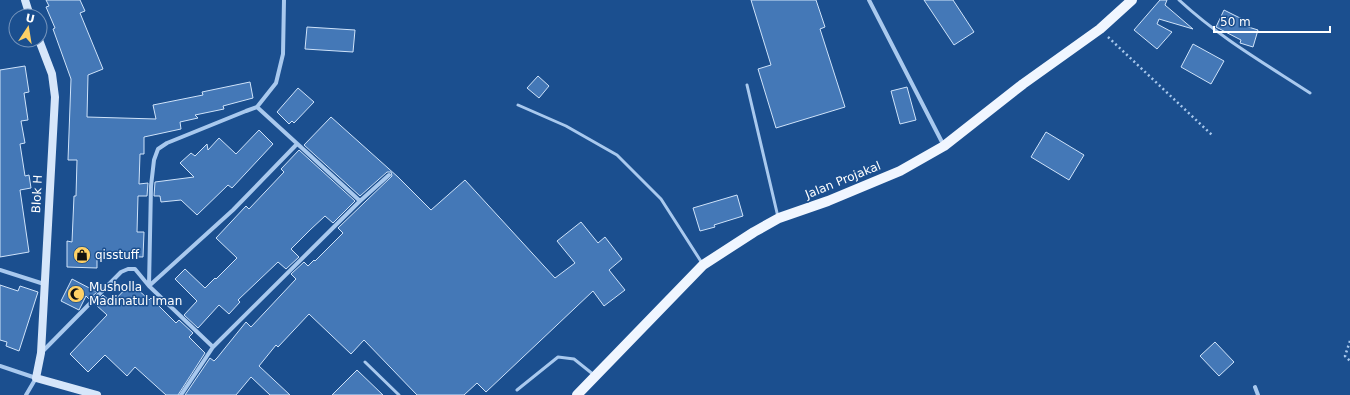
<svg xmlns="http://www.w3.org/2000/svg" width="1350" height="395" font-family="'DejaVu Sans',sans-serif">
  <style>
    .building { fill: #4478b7; stroke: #cfe3fa }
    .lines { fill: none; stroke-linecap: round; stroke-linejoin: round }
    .path { stroke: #a9c9ee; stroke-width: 2.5; stroke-dasharray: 2 3; stroke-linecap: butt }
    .lane { stroke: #a9c9ee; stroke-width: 3 }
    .street { stroke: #a9c9ee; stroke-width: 4 }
    .secondary { stroke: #d6e6fa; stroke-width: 8 }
    .primary { stroke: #f0f6ff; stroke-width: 10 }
    .labels { text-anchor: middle; stroke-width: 3; stroke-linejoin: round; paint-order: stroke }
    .street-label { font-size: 12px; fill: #fff; stroke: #1b4f8f }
    .poi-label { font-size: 12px; fill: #fff; stroke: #1b4f8f; text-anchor: start }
  </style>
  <rect width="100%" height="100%" fill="#1b4f8f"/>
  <path class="building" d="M46,0H80L85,11L80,13L103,69L88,75L87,117L156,119L153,105L203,95L202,92L250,82L253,98L223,106L224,109L195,115L198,118L180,122L181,129L144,137V154H140L139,184L148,183L147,196H138L137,232H144L143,257L97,256V268L67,267V241L72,242L74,196H76L77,160H68L71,79L53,29L55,28L46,7L49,6Z
    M751,0H816L825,27L820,29L845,107L776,128L758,69L771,65Z
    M924,0H953L974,32L954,45Z
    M1160,0H1167L1165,5L1193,29L1159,19L1157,24L1172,32L1157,49L1134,30Z
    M1224,10L1244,20L1242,25L1258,30L1253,47L1240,43L1241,40L1216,27Z
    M307,27L355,30L353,52L305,49Z
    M1193,44L1224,61L1211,84L1181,67Z
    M25,66L29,92L24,93L28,120L21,121L25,143L20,144L25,176L29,175L31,188L20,190L29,252L0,257V70Z
    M538,76L549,86L539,98L527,88Z
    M907,87L916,120L900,124L891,91Z
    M298,88L314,102L294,123L292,121L289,124L277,112Z
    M331,117L398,177L431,210L465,180L555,278L575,263L557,241L581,222L598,243L605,237L622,259L609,270L625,290L604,306L593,291L486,392L477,383L464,395H417L364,340L351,354L309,314L278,347L276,345L259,366L290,395H270L251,377L236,395H185L210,358L214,361L217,358L246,322L251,327L296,279L291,274L304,262L308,266L314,260L315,261L343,233L338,228L392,176L391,172H387L360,196L304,145Z
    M259,130L273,144L232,188L228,185L197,215L181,200L161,202L160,196H154L155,182L194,177L180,163L191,153L195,156L207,144L208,150L219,138L236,154Z
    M1046,132L1084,155L1069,180L1031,157Z
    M299,150L355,201L333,223L325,216L310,230L291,249L299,257L286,269L278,262L238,300L240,302L229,314L219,305L198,328L184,315L197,301L175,279L185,269L205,288L215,278L216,279L237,258L216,238L246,206L249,209L266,191L284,172L281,169Z
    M737,195L743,216L714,225L715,227L700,231L693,208Z
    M72,279L97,292L89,299L86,296L79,310L61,301Z
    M131,283L149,300L151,298L176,323L179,320L193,333L189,337L205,353L178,395H166L135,367L127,376L105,355L88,372L70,354L107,315L95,304L103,295L112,303Z
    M0,285L18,291L20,286L38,292L19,351L6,346L7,342L0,340Z
    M1215,342L1234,362L1219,376L1200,356Z
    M357,370L383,395H332Z"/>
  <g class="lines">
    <path class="path" d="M1108,37L1212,135
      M1350,341L1345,356L1350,361"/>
    <path class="lane" d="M1179,0C1220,38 1264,63 1310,93
      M747,85L778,217
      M518,105L566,126L617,155L661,199L702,263
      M365,362L399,395
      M517,390L558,357L574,359L594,375"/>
    <path class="street" d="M869,0L944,146
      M257,107L276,83L283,54L284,0
      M0,270L44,284
      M149,286L151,186L154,160L158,149L167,143L246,111L257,107L360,201
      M149,286L233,210L297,144
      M42,352L121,272L128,269H135L149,286L213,347
      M0,366L36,378L26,395
      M1255,387L1258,395
      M181,395L213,347L360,201L389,175"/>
    <path class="secondary" d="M25,0L30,16
      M39,40L52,74L55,97L41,353L36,378L97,395"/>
    <path class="primary" d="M577,395L703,265L754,232L779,218L828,201L900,171L944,146L1023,84L1100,29L1132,0"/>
  </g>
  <defs>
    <symbol id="shop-disc" viewBox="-11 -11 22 22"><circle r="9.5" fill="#ffd166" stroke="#1b4f8f"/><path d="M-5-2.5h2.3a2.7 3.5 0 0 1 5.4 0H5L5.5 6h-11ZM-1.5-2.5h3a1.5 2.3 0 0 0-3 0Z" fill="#111"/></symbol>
    <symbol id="mosque-disc" viewBox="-11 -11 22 22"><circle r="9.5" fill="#ffd166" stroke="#1b4f8f"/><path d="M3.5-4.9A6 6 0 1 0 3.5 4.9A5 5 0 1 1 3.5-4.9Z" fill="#111"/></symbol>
  </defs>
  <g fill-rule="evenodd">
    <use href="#shop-disc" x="72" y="245" width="20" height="20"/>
    <use href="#mosque-disc" x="66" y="284" width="20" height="20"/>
  </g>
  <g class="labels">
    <g class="street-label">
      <text transform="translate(843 180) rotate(-22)" y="4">Jalan Projakal</text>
      <text transform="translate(37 194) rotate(-87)" y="4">Blok H</text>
    </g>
    <g class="poi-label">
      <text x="95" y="259">qisstuff</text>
      <text x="89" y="291">Musholla<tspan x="89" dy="14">Madinatul Iman</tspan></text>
    </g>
  </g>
  <g transform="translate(28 28) rotate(12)"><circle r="19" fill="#1b4f8f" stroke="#7695bc"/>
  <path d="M0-3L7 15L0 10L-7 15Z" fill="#ffd166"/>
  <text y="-6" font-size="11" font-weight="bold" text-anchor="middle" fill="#ffffff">U</text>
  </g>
  <path d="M1214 26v6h116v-6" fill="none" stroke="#ffffff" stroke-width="2"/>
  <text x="1220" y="26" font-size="12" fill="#ffffff" stroke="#1b4f8f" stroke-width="3" paint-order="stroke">50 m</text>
</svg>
